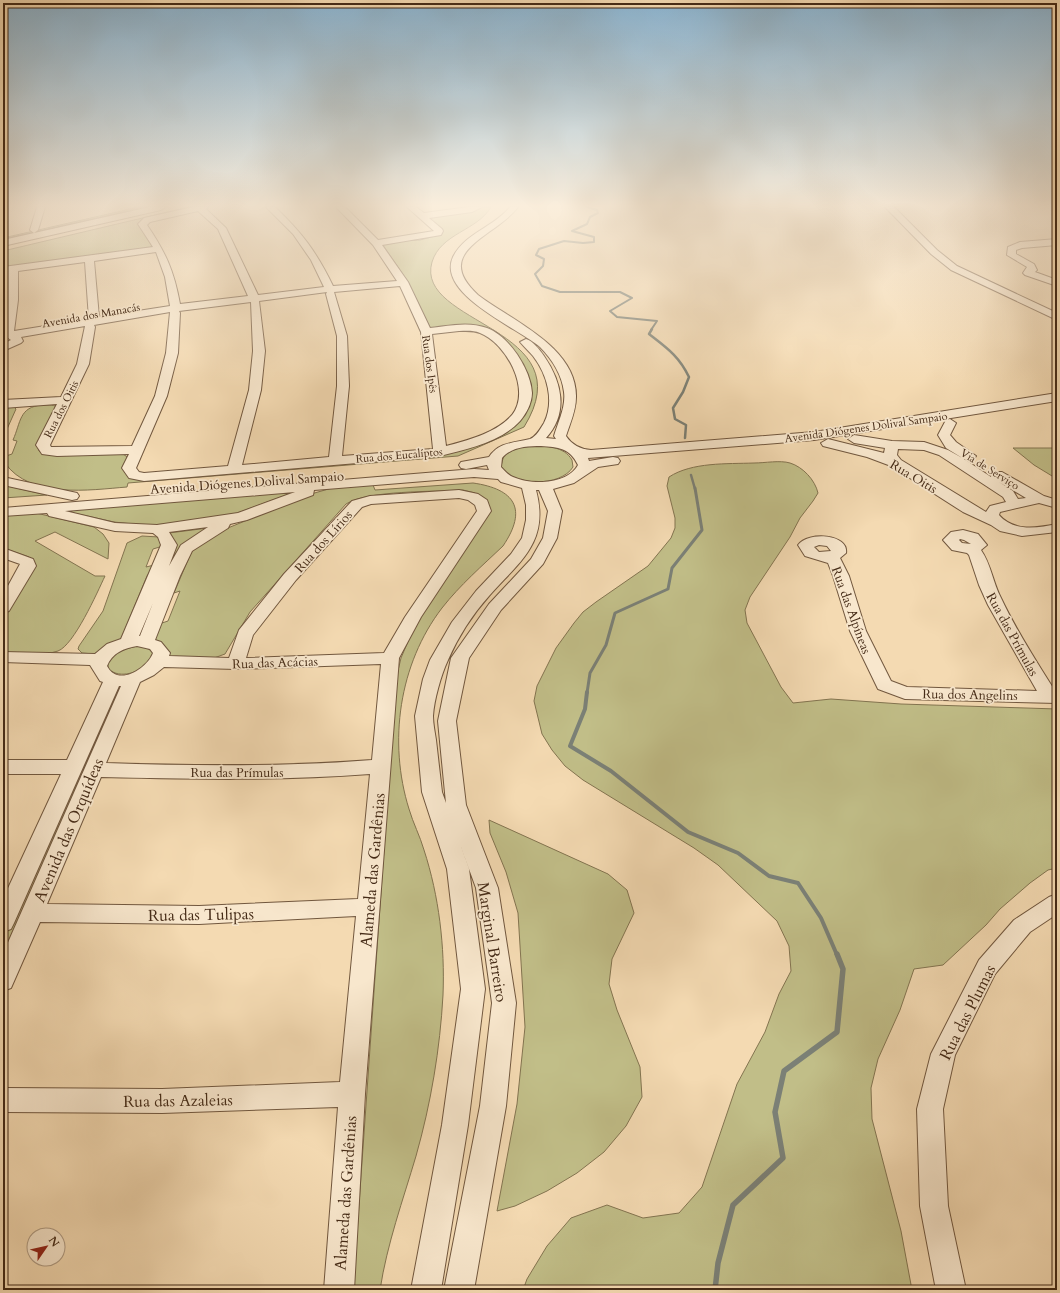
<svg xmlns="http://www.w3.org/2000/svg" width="1060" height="1293" font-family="Cardo,serif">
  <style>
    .green { fill: #c1be88; stroke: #837450 }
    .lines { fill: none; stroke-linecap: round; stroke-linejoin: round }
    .stream-far4 { stroke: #7b8076; stroke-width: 2 }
    .stream-far3 { stroke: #7b8076; stroke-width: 2.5 }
    .stream-far2 { stroke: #7b8076; stroke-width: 3 }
    .stream-far1 { stroke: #7b8076; stroke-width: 4 }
    .stream { stroke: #7b8076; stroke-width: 5.5 }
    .minor-casing { stroke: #71573e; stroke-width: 2 }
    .minor { fill: #f8e7cd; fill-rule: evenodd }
    .labels { text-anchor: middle; stroke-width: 3.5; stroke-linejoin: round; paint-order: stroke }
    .far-street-label { font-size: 11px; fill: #452b17; stroke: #f8e7cd }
    .street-label { font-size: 13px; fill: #452b17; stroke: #f8e7cd }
    .near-street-label { font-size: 16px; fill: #452b17; stroke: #f8e7cd }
  </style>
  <rect width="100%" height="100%" fill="#f4dab2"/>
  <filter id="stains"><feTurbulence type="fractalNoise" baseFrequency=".005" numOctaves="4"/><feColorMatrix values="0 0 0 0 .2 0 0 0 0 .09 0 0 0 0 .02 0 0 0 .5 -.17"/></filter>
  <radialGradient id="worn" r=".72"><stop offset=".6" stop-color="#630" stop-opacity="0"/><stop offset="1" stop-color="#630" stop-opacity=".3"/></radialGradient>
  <path class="green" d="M139,207H145L3,239V238Z
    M189,207H198L140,222L139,224L152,245L151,248L3,268V251Z
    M482,207H491C477,231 441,233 432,262C414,325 586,327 524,427L458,456L128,483L127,487C90,490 30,499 5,463L6,456L12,454L17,441L13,440C21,422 19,407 42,405C48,405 52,404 57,407L37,444L39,451L42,452L122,453L127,457L124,468L128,475L470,447L527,407L518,358L491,332L431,328L427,327L408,282L383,245L396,241L420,240L439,235L429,218L474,210Z
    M10,270L6,317L3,330L5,286L3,273Z
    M3,405L14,407L16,409L3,438Z
    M531,446C546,446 564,446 572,460L573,467C561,487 512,487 501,466L504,455L518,448Z
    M1013,448H1057V479L1034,465Z
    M754,463C765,463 780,460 790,463C803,467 815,480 818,493L813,501L800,518L790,537L750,597L745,610L747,623L781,687L793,703L831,699L901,704L1057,709V868L1048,870L1030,883L1000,909L986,925L943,965L914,969L900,1010L878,1059L871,1088L872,1119L901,1231L912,1290H523L527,1279L547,1246L571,1218L607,1205L643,1218L679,1213L702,1187L737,1084L765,1032L779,994L791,971L789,946L777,921L718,865L694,848L583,780L565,766L552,750L542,734L534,701L537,686L556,648L574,623L583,612L596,602L648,566L671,538L675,528V518L667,486L669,477C692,462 727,464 754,463Z
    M473,483C515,489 528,509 503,546C482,566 460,585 442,608C399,664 388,742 409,809C413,823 420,836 424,850C439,896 445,947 443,995C440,1049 431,1103 416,1156C403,1200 387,1244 380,1290H353L396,679L401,658L417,620L489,513L475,493L463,490C434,492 368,490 346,504L250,612L225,654L214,658L173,657L168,656L164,646L155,639L159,624L168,621L180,591L174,593L190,555L193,550L223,530L311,494L332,488L373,485L375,490Z
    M3,485L47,495L3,498Z
    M300,490L232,515L172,524L142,525L114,522L60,510Z
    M32,512L94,527L103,534L109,543L108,559L55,532L35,541L95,576H105C97,593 74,645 58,651C44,656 18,653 3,653V617L32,568L31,560L29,557L3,548V514Z
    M208,528L174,560H171L175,543L169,533Z
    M142,536L159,537L163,546L153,549L146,567L154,565L147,576L121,639L94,654L82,653L78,649L79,646L103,611L127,543Z
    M137,646C144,647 151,648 154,656L150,665C137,671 122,680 108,669V660L116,652Z
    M123,684L3,961V935L114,685Z
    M489,820L608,874L627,890L634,913L612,959L609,984L617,1010L640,1067L642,1097L626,1126L604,1152L577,1173L547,1191L515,1206L497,1211L517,1104L525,1027L518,913L506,872L490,833Z"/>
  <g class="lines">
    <path class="stream-far4" d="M587,207L597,210L598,213L590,217L587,224L572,231L594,237V242L583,243L564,241L539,249L536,255L544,259L543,266L535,274L542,286L560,292H620L632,298L610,311L617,317L657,321L651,330"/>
    <path class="stream-far3" d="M652,329L649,334C667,348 679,356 689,377L683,392L673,408L675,419L686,425L685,438
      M691,475L695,489"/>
    <path class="stream-far2" d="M587,693L590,673L606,645L615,613L668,589L672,568L702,530L695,488"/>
    <path class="stream-far1" d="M587,692L585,709L570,746L611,771L688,832L738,853L769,876L798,883L821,918L837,955"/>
    <path class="stream" d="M715,1290L718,1263L733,1205L783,1158L775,1112L784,1071L837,1032L843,969L837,954"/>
    <defs>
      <path id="minor" d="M37,207H45L38,230L34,233L30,230Z
        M150,207H165L161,210L3,246V240Z
        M193,207H208L206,209L226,228L258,295L324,287L311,260L293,234L266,207H275C302,233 316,251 333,286L397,281L373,245L336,207H345L378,240L434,231L407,207H416L424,213L469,207H482L472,212L429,218L442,229L443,231L441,235L382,245L408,282L430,328C449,326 468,321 487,328C509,336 531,370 532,393C532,403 526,414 520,421C501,442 467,449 440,456L144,481L129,478L122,468L129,454L57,456L42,454L36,445L57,404L3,408V400L61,397L77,364L85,326L21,337L23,341L21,343L3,351V344L11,340L5,336L3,331L8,300L7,272L3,273V267L153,247L138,224L144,218ZM198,211L218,229L248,296L180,304C174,271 166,253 147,225L150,222ZM156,252L165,277L170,306L99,317L94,261ZM85,262L89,319L14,331L18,300V271ZM400,286L421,332L433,449L342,456L349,386L347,336L334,292ZM327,292L326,294L337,336V386L329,457L242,465L261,390L265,351L259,301ZM251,302L253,351L249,390L228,466L144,473L139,472L136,468L167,396L178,353L180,313L179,311ZM170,312L166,353L155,396L132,446L51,447L50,445L89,364L95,327L94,325ZM459,331C466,331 473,330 480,333C506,343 532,390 512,415C496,433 468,440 446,446L432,334Z
        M510,207H518C496,237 430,251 478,295C512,321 577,347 576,397C576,411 570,423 566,436C572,445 580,449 591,450L814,432L1057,393V401L814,440L588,458L589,461L613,457L618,458L620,461L618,464L598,467L574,483L553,489L562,511L557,538L543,564L501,610L469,658L456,721L466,805L498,888L516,1003L506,1106L474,1290H444L480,1106L492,1003L476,888L457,836L469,869L485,989L468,1125L441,1290H411L442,1125L461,989L447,869L422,792L415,716L423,679L430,660L452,622L476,591L511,554L522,538L526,520V505L522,488L501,482L498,479L474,477L314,490L313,495L247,520L230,524L228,528L192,551L180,576L155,640L161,642L170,653L169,656L229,658L239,630L284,574L352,501L370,496L459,490L478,494L487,500L491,511L421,617L399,658L365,1094L354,1290H324L338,1107L162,1113L3,1112V1088L162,1089L340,1082L356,916L199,924L40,922L11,988L3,991V954L121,686H119L14,923L11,929L3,932V899L61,774H3V760H67L103,682L100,681L90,665L3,662V652L95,654L107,644L121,639L161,545L158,537L153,533L115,531L49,516L47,513L3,516V508L474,469L489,470L487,465L466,469L461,468L459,465L461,462L489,457C499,442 514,443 530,439C536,437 541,428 544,423C555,401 547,374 533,356C529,351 524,347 520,342L526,339C533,341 539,349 544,356C562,382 569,413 546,438L556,439L554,436C558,422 566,407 564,392C562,375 552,359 540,347C518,328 436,294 453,257C465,233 494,227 510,207ZM541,446C558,447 570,448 578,465C567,485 531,485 513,477C508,475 504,470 501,467L502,458C511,447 527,446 541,446ZM536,490H539L548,511L543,538L531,559L489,604L451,658L438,721L446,803L442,792C440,775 438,758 436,740C435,733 433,724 433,716C434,700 441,675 448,660C458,637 472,615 489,596C520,561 550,542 536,490ZM295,492L238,513L157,525L115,523L65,511ZM459,498L468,500L475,505L477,511L405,617L384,653L246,658L253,635L296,580L362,507L371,504ZM208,527L181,545L169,566L177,545L169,532ZM153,603L140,636H139ZM137,646L150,649L153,653C148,666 126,682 113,673C111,672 108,668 107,666C112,653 124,648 137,646ZM381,664L372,760C283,767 195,766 106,763L140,682L154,675L164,667L236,669ZM370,774L358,899L199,906L47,904L101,777C191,779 280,781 370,774Z
        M885,207H894L937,250L957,266L1057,313V320L951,270L931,254Z
        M1057,239V245L1022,248L1016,250V254L1034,264L1037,270L1035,272L1057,280V286L1025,275L1023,273L1027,267L1007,255L1008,247L1020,242Z
        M950,419L956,423L950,435L956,442L976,456L974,459H964L991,477L992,472H1002L1044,496L1057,500V508L1039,503L1000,512L999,515C1014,532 1037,528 1057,524V532L1022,536L1000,531L991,525L963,512L891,466L867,457L823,446L821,443L828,439L884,453L885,448L854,443L848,439L854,435L892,441L924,442L948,450L964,459L946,448L938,435L946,420ZM898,449L924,450L939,455L1003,497L1006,502L990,506L986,512L901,460L897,455ZM999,482L1026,498L1018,499L1013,491Z
        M3,477L77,493L79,496L77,499L72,500L3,485Z
        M963,530L978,534L987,545L981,550C991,564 993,583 1001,598C1016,630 1036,661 1055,691H1057V703L905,699L878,689L850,631L833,576L828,563L805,556L798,545C808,531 849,534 846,553L840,558L849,576L866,631L891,681L907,687L1037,691L988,605L979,585L969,555L967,553L952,550L943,540L951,532ZM960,539L964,540L971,544L962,543L959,540ZM819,545L827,546L831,551L819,552L814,547Z
        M3,548L33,559L36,566L9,611L3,613V595L20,564L3,558Z
        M1057,894V914L1030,932L995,974L955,1055L943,1109L948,1206L966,1290H936L920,1206L917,1109L931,1054L979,960L1014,920L1049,897Z"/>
    </defs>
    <use href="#minor" class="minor-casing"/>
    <use href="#minor" class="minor"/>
  </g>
  <linearGradient id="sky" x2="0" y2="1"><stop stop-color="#8bb6d4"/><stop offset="0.53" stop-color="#faeedc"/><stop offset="1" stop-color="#faeedc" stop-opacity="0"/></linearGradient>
  <rect width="1060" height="388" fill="url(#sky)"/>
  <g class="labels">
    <g class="far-street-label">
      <text transform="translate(91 315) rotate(-10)" y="4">Avenida dos Manacás</text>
      <text transform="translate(430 364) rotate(82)" y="4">Rua dos Ipês</text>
      <text transform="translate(61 409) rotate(-63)" y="4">Rua dos Oitis</text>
      <text transform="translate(866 427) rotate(-8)" y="4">Avenida Diógenes Dolival Sampaio</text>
      <text transform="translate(399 455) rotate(-5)" y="4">Rua dos Eucalíptos</text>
      <text transform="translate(990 469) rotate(32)" y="4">Via de Serviço</text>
    </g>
    <g class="street-label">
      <text transform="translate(914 476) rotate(31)" y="5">Rua Oitis</text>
      <text transform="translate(247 482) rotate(-4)" y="5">Avenida Diógenes Dolival Sampaio</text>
      <text transform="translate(323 541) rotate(-48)" y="5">Rua dos Lírios</text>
      <text transform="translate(852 610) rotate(70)" y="5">Rua das Alpíneas</text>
      <text transform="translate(1013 634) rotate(61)" y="5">Rua das Prímulas</text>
      <text transform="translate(275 662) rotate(-2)" y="5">Rua das Acácias</text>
      <text transform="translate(970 694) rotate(1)" y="5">Rua dos Angelins</text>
      <text x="237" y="777">Rua das Prímulas</text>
    </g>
    <g class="near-street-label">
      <text transform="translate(68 830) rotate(-67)" y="6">Avenida das Orquídeas</text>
      <text transform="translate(372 870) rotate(-85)" y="6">Alameda das Gardênias</text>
      <text transform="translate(201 914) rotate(-1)" y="6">Rua das Tulipas</text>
      <text transform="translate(493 942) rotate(81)" y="6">Marginal Barreiro</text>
      <text transform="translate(967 1012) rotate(-63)" y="6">Rua das Plumas</text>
      <text transform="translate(178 1100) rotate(-1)" y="6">Rua das Azaleias</text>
      <text transform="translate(345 1193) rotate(-86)" y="6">Alameda das Gardênias</text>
    </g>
  </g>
  <rect width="1060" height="1293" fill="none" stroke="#f4dab2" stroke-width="16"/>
  <rect x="4" y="4" width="1052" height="1285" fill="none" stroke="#452b17" stroke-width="2"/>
  <rect x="8" y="8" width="1044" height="1277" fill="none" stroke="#452b17"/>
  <g transform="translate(46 1247) rotate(56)"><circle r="19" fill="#f8e7cd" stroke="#b09c84"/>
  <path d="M0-3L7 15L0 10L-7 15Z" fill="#8f2418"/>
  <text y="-6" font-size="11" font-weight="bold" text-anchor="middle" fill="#452b17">N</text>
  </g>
  <rect width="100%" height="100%" filter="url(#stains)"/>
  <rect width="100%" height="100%" fill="url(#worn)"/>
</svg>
